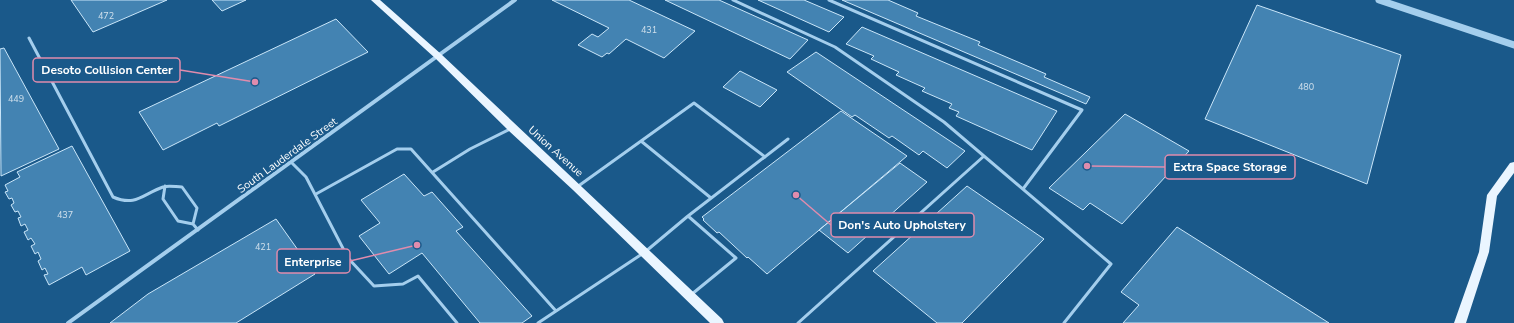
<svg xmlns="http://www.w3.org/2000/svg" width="1514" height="323" font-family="'Nunito Sans',sans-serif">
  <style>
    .building { fill: #4383b2; stroke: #cae6f9 }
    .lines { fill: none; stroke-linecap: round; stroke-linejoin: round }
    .service { stroke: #a4ceed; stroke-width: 3 }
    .minor { stroke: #a4ceed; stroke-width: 4 }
    .tertiary { stroke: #a4ceed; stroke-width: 7 }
    .primary { fill: #eaf5ff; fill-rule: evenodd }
    .labels { text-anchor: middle; stroke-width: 4; stroke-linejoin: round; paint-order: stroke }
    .number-label { font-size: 9px; fill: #d0e0ec }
    .street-label { font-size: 11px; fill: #fff; stroke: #1a598a }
    .leader { fill: none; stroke: #e08cad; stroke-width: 1.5 }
    .callout-dot { fill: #e08cad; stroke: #1a598a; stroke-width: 1.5 }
    .callout { fill: #1a598a; stroke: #e08cad; stroke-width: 1.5 }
    .callout-label { font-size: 12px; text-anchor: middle; font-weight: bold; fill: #fff }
  </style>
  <rect width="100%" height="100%" fill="#1a598a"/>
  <path class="building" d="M71,0H167L93,32Z
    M212,0H246L222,11Z
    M552,0H629L695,31L664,58L626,39L609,54L607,53L602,57L578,45L592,34L598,37L609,28Z
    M665,0H719L808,40L790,59Z
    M758,0H804L844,17L829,32Z
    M842,0H888L918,13L916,16L980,42L978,45L1046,74L1044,77L1090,97L1086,104Z
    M1257,5L1401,55L1367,184L1205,119Z
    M336,19L368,52L219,126L217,123L163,150L139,112Z
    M862,27L1057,111L1032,150L956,116L959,112L949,108L952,104L922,91L925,88L896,75L899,72L871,59L874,56L846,44Z
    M4,48L59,149L1,176L0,49Z
    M816,52L965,151L947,168L923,151L919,155L892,136L889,138L855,115L852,117L787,72Z
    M740,71L777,90L760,107L723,87Z
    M841,111L907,156L767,274L748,257L747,258L719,232L717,233L703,220L704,219L702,217Z
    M1125,114L1189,151L1122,224L1090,203L1083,210L1049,188Z
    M72,146L130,251L86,275L82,267L49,285L44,275L48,274L45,268L42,270L38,261L41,259L38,252L35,254L31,246L35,244L31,238L28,240L24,232L28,230L25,224L21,226L18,218L21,217L18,211L15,212L11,205L14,203L12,198L9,199L5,192L8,191L5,185L20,177L17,172Z
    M900,163L927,182L848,253L819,230Z
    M404,174L424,196L432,192L463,227L456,231L532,316L522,323H480L422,253L389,274L359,236L380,223L361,200Z
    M967,186L1044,239L962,323H937L873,271Z
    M276,219L315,274L236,323H110L148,294Z
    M1177,227L1329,323H1123L1139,305L1121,292Z"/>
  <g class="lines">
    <path class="service" d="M733,0L835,47L944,122L1111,264L1064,323
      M829,0L1082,110L1023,189
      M29,38L113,197C136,207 143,194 163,187C169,185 176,187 182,187L197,208L193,224
      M641,141L711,198
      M291,162L306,177L348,258L374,286L403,284L418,276L457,323
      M433,172L470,149L510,129
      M165,186L163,199L178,221L193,224L198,230
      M577,187L694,103L765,157
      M316,194L397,149H411L556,311
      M688,216L788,139
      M538,323L645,252L688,216L736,258L692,294
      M798,323L984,156"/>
    <path class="minor" d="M68,323L515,0"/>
    <path class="tertiary" d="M1379,0L1514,45"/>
    <path class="primary" d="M371,0H380L441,54L722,319L724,323H710L573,190L509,131L435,58Z
      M1514,162V173L1497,196L1489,252L1466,323H1454L1479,252L1487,195L1510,163Z"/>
  </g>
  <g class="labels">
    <g class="number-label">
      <text x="106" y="19">472</text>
      <text x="649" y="33">431</text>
      <text x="1306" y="90">480</text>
      <text x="16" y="102">449</text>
      <text x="65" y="218">437</text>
      <text x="263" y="250">421</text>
    </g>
    <g class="street-label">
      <text transform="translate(556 151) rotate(42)" y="4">Union Avenue</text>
      <text transform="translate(287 155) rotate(-36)" y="4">South Lauderdale Street</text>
    </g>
  </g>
  <path class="leader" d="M255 82L180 70M1087 166L1165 167M796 195L831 225M417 245L350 261"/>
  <g class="callout-dot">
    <circle cx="255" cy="82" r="4"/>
    <circle cx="1087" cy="166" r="4"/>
    <circle cx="796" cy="195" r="4"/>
    <circle cx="417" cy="245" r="4"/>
  </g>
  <g class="callout">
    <rect x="33" y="58" width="147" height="24" rx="4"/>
    <rect x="1165" y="155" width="130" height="24" rx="4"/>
    <rect x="831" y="213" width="143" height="24" rx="4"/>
    <rect x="277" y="249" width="73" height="24" rx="4"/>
  </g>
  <g class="callout-label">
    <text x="107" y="74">Desoto Collision Center</text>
    <text x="1230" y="171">Extra Space Storage</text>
    <text x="902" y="229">Don's Auto Upholstery</text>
    <text x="313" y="266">Enterprise</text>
  </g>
</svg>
